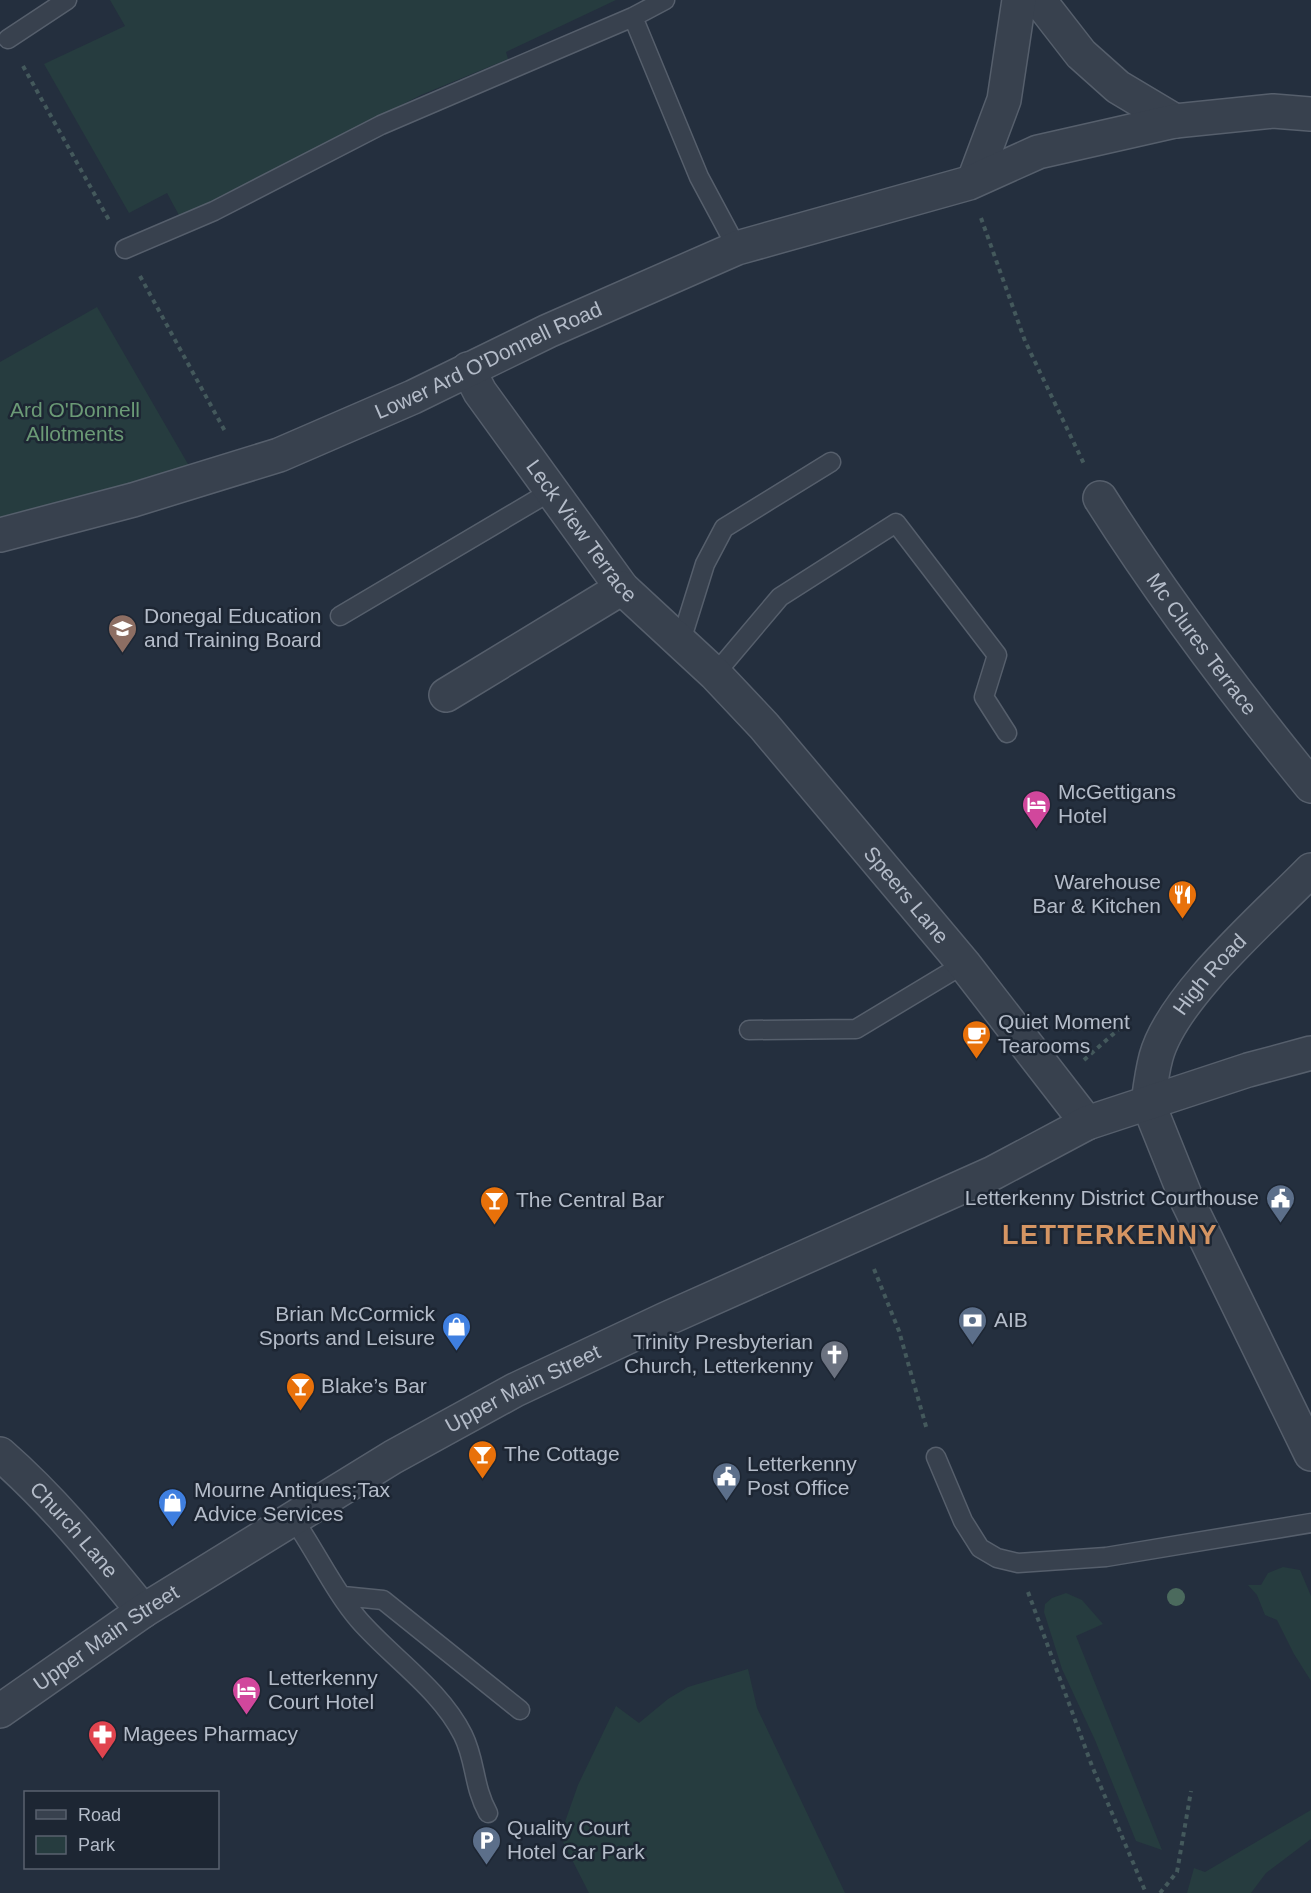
<svg xmlns="http://www.w3.org/2000/svg" width="1311" height="1893" font-family="Helvetica,sans-serif">
  <style>
    .green { fill: #263c3f }
    .lines { fill: none; stroke-linecap: round; stroke-linejoin: round }
    .service-casing { stroke: #565f6c; stroke-width: 21 }
    .minor-casing { stroke: #565f6c; stroke-width: 36 }
    .tertiary-casing { stroke: #565f6c; stroke-width: 36 }
    .path { stroke: #44595c; stroke-width: 4; stroke-dasharray: 4.5 4.5; stroke-linecap: butt }
    .service { stroke: #38414e; stroke-width: 18 }
    .minor { stroke: #38414e; stroke-width: 33 }
    .tertiary { stroke: #38414e; stroke-width: 33 }
    .tree { fill: #4b6a5d }
    .labels { text-anchor: middle; stroke-width: 5; stroke-linejoin: round; paint-order: stroke }
    .street-label { font-size: 21px; fill: #b4bcc9; stroke: #1d2633 }
    .park-label { font-size: 21px; fill: #6b9a76; stroke: #1d2633 }
    .poi-label { font-size: 21px; fill: #b4bcc9; stroke: #1d2633; text-anchor: start }
    .district-label { font-size: 27px; font-weight: bold; letter-spacing: 1.5px; fill: #d59563; stroke: #1d2633 }
  </style>
  <rect width="100%" height="100%" fill="#242f3e"/>
  <path class="green" d="M110,0H616L506,52L508,59L421,95L180,217L167,193L129,213L44,64L125,26Z
    M97,307L192,471L0,520V362Z
    M1283,1567L1300,1570L1311,1596V1681L1294,1654L1277,1620L1265,1615L1257,1595L1248,1585H1261L1268,1573Z
    M1066,1593L1082,1600L1103,1624L1076,1636L1162,1850L1136,1841L1095,1740L1062,1669L1044,1612L1045,1604L1052,1598Z
    M748,1669L757,1708L845,1893H589L560,1836L578,1785L616,1706L639,1723L668,1699L688,1687Z
    M1311,1810V1839L1266,1873L1251,1893H1187L1194,1868L1205,1872Z"/>
  <g class="lines">
    <defs>
      <path id="service" d="M633,17L699,177L737,248
        M8,39L67,0
        M125,249L214,211L381,125L633,17L665,0
        M340,616L553,490
        M680,644L705,564L724,528L831,462
        M715,674L780,597L896,523L997,655L984,697L1007,733
        M749,1030L856,1029L964,964
        M936,1457L963,1521L980,1548L997,1558L1018,1563L1106,1557L1311,1523
        M294,1520C315,1550 336,1594 359,1620C392,1658 440,1689 463,1735C476,1761 473,1786 488,1813
        M343,1596L383,1600L520,1710"/>
      <g id="minor">
        <path d="M1039,0L1081,54L1118,87L1175,121"/>
        <path d="M974,180L1004,100L1019,0"/>
        <path id="s1" d="M468,369L480,392L622,588L715,674L764,726L964,964L1087,1123"/>
        <path id="s2" d="M1100,498C1164,599 1236,694 1311,786"/>
        <path id="s3" d="M0,535L133,500L279,455L413,397L548,331L737,248L969,183L1038,152L1175,121L1273,111L1311,114"/>
        <path d="M446,695L622,588"/>
        <path id="s4" d="M0,1454C54,1501 98,1556 143,1611"/>
      </g>
      <g id="tertiary">
        <path d="M1148,1103L1187,1200L1311,1454"/>
        <path id="s5" d="M1148,1103C1150,1088 1152,1072 1156,1057C1172,997 1266,916 1311,870"/>
        <path id="s6" d="M0,1711L143,1611L393,1457L515,1390L666,1319L993,1173L1087,1123L1248,1070L1311,1053"/>
      </g>
    </defs>
    <use href="#service" class="service-casing"/>
    <use href="#minor" class="minor-casing"/>
    <use href="#tertiary" class="tertiary-casing"/>
    <path class="path" d="M23,66L110,222
      M981,218L1025,341L1085,466
      M140,276L226,433
      M1084,1060L1128,1021
      M874,1269L899,1331L927,1430
      M1028,1592L1092,1766L1146,1893
      M1160,1893L1177,1872L1191,1791"/>
    <use href="#service" class="service"/>
    <use href="#minor" class="minor"/>
    <use href="#tertiary" class="tertiary"/>
  </g>
  <circle class="tree" cx="1176" cy="1597" r="9"/>
  <defs>
    <symbol id="university-pin" viewBox="-11 -11 22 30"><path d="M0 17L-7.5 6A9.5 9.5 0 1 1 7.5 6Z" fill="#8d6e63" stroke="#1d2633"/><path d="M0-5L7-2L0 1L-7-2ZM-4 1L0 2.5L4 1V4Q0 6-4 4Z" fill="#fff"/></symbol>
    <symbol id="hotel-pin" viewBox="-11 -11 22 30"><path d="M0 17L-7.5 6A9.5 9.5 0 1 1 7.5 6Z" fill="#d1479c" stroke="#1d2633"/><path d="M-6-4.5h1.5V1H6V5H4.5V3h-9V5H-6ZM-4 0a1.8 1.8 0 1 1 3.6 0ZM.5 0V-2.5h3Q6-2.5 6 0Z" fill="#fff"/></symbol>
    <symbol id="restaurant-pin" viewBox="-11 -11 22 30"><path d="M0 17L-7.5 6A9.5 9.5 0 1 1 7.5 6Z" fill="#e8710a" stroke="#1d2633"/><path d="M-5-6h1v4h1v-4h1v4h1v-4h1v5L-1.5 .5V6h-2V.5L-5-1ZM5-6V6H3V1.5H1.5Q1.5-4 5-6Z" fill="#fff"/></symbol>
    <symbol id="cafe-pin" viewBox="-11 -11 22 30"><path d="M0 17L-7.5 6A9.5 9.5 0 1 1 7.5 6Z" fill="#e8710a" stroke="#1d2633"/><path d="M-5.5-4.5H6V0H3Q3 3.5 0 3.5H-2.5Q-5.5 3.5-5.5 0ZM3-3.2v2h1.7v-2ZM-6 4.5H4V6H-6Z" fill="#fff"/></symbol>
    <symbol id="civic-pin" viewBox="-11 -11 22 30"><path d="M0 17L-7.5 6A9.5 9.5 0 1 1 7.5 6Z" fill="#5c6f8a" stroke="#1d2633"/><path d="M-.6-6.5H3V-4.5H.6V-3L4-1V1h2V6H-6V1h2V-1L-.6-3ZM-1.2 2.5V6h2.4V2.5Z" fill="#fff"/></symbol>
    <symbol id="bar-pin" viewBox="-11 -11 22 30"><path d="M0 17L-7.5 6A9.5 9.5 0 1 1 7.5 6Z" fill="#e8710a" stroke="#1d2633"/><path d="M-6-5H6L.8 .8V4.5H3.5V6h-7V4.5H-.8V.8Z" fill="#fff"/></symbol>
    <symbol id="bank-pin" viewBox="-11 -11 22 30"><path d="M0 17L-7.5 6A9.5 9.5 0 1 1 7.5 6Z" fill="#5c6f8a" stroke="#1d2633"/><path d="M-6-4H6V4H-6ZM0-2.3a2.3 2.3 0 1 0 0 4.6a2.3 2.3 0 1 0 0-4.6Z" fill="#fff"/></symbol>
    <symbol id="shop-pin" viewBox="-11 -11 22 30"><path d="M0 17L-7.5 6A9.5 9.5 0 1 1 7.5 6Z" fill="#3f7fe0" stroke="#1d2633"/><path d="M-5-2.5h2.3a2.7 3.5 0 0 1 5.4 0H5L5.5 6h-11ZM-1.5-2.5h3a1.5 2.3 0 0 0-3 0Z" fill="#fff"/></symbol>
    <symbol id="church-pin" viewBox="-11 -11 22 30"><path d="M0 17L-7.5 6A9.5 9.5 0 1 1 7.5 6Z" fill="#6b7280" stroke="#1d2633"/><path d="M-1.2-6h2.4v3.5h3.3v2.4h-3.3V6h-2.4V-.1h-3.3v-2.4h3.3Z" fill="#fff"/></symbol>
    <symbol id="pharmacy-pin" viewBox="-11 -11 22 30"><path d="M0 17L-7.5 6A9.5 9.5 0 1 1 7.5 6Z" fill="#e0444e" stroke="#1d2633"/><path d="M-2-6h4v4h4v4h-4v4h-4v-4h-4v-4h4Z" fill="#fff"/></symbol>
    <symbol id="parking-pin" viewBox="-11 -11 22 30"><path d="M0 17L-7.5 6A9.5 9.5 0 1 1 7.5 6Z" fill="#5c6f8a" stroke="#1d2633"/><path d="M-3.5-5.5H1a3.5 3.5 0 0 1 0 7H-1V5.5H-3.5ZM-1-3.4V-.6H.8a1.4 1.4 0 0 0 0-2.8Z" fill="#fff"/></symbol>
  </defs>
  <g fill-rule="evenodd">
    <use href="#university-pin" x="106" y="612" width="33" height="45"/>
    <use href="#hotel-pin" x="1020" y="788" width="33" height="45"/>
    <use href="#restaurant-pin" x="1166" y="878" width="33" height="45"/>
    <use href="#cafe-pin" x="960" y="1018" width="33" height="45"/>
    <use href="#civic-pin" x="1264" y="1182" width="33" height="45"/>
    <use href="#bar-pin" x="478" y="1184" width="33" height="45"/>
    <use href="#bank-pin" x="956" y="1304" width="33" height="45"/>
    <use href="#shop-pin" x="440" y="1310" width="33" height="45"/>
    <use href="#church-pin" x="818" y="1338" width="33" height="45"/>
    <use href="#bar-pin" x="284" y="1370" width="33" height="45"/>
    <use href="#bar-pin" x="466" y="1438" width="33" height="45"/>
    <use href="#civic-pin" x="710" y="1460" width="33" height="45"/>
    <use href="#shop-pin" x="156" y="1486" width="33" height="45"/>
    <use href="#hotel-pin" x="230" y="1674" width="33" height="45"/>
    <use href="#pharmacy-pin" x="86" y="1718" width="33" height="45"/>
    <use href="#parking-pin" x="470" y="1824" width="33" height="45"/>
  </g>
  <g class="labels">
    <g class="street-label">
      <text dy="7" stroke="none"><textPath href="#s3" startOffset="520">Lower Ard O'Donnell Road</textPath></text>
      <text dy="7" stroke="none"><textPath href="#s1" startOffset="198">Leck View Terrace</textPath></text>
      <text dy="7" stroke="none"><textPath href="#s2" startOffset="178">Mc Clures Terrace</textPath></text>
      <text dy="7" stroke="none"><textPath href="#s1" startOffset="687">Speers Lane</textPath></text>
      <text dy="7" stroke="none"><textPath href="#s5" startOffset="146">High Road</textPath></text>
      <text dy="7" stroke="none"><textPath href="#s6" startOffset="615">Upper Main Street</textPath></text>
      <text dy="7" stroke="none"><textPath href="#s4" startOffset="106">Church Lane</textPath></text>
      <text dy="7" stroke="none"><textPath href="#s6" startOffset="129">Upper Main Street</textPath></text>
    </g>
    <g class="park-label">
      <text x="75" y="417">Ard O'Donnell<tspan x="75" dy="24">Allotments</tspan></text>
    </g>
    <g class="poi-label">
      <text x="144" y="623">Donegal Education<tspan x="144" dy="24">and Training Board</tspan></text>
      <text x="1058" y="799">McGettigans<tspan x="1058" dy="24">Hotel</tspan></text>
      <text x="1161" y="889" text-anchor="end">Warehouse<tspan x="1161" dy="24">Bar &amp; Kitchen</tspan></text>
      <text x="998" y="1029">Quiet Moment<tspan x="998" dy="24">Tearooms</tspan></text>
      <text x="1259" y="1205" text-anchor="end">Letterkenny District Courthouse</text>
      <text x="516" y="1207">The Central Bar</text>
      <text x="435" y="1321" text-anchor="end">Brian McCormick<tspan x="435" dy="24">Sports and Leisure</tspan></text>
      <text x="994" y="1327">AIB</text>
      <text x="813" y="1349" text-anchor="end">Trinity Presbyterian<tspan x="813" dy="24">Church, Letterkenny</tspan></text>
      <text x="321" y="1393">Blake’s Bar</text>
      <text x="504" y="1461">The Cottage</text>
      <text x="747" y="1471">Letterkenny<tspan x="747" dy="24">Post Office</tspan></text>
      <text x="194" y="1497">Mourne Antiques;Tax<tspan x="194" dy="24">Advice Services</tspan></text>
      <text x="268" y="1685">Letterkenny<tspan x="268" dy="24">Court Hotel</tspan></text>
      <text x="123" y="1741">Magees Pharmacy</text>
      <text x="507" y="1835">Quality Court<tspan x="507" dy="24">Hotel Car Park</tspan></text>
    </g>
    <g class="district-label">
      <text x="1110" y="1244">LETTERKENNY</text>
    </g>
  </g>
  <rect x="24" y="1791" width="195" height="78" fill="#1d2633" stroke="#59626f" stroke-width="1.5"/>
  <rect x="36" y="1810" width="30" height="9" fill="#38414e" stroke="#59626f" stroke-width="1.5"/>
  <text x="78" y="1821" font-size="18" fill="#b4bcc9">Road</text>
  <rect x="36" y="1836" width="30" height="18" fill="#263c3f" stroke="#59626f" stroke-width="1.5"/>
  <text x="78" y="1851" font-size="18" fill="#b4bcc9">Park</text>
</svg>
